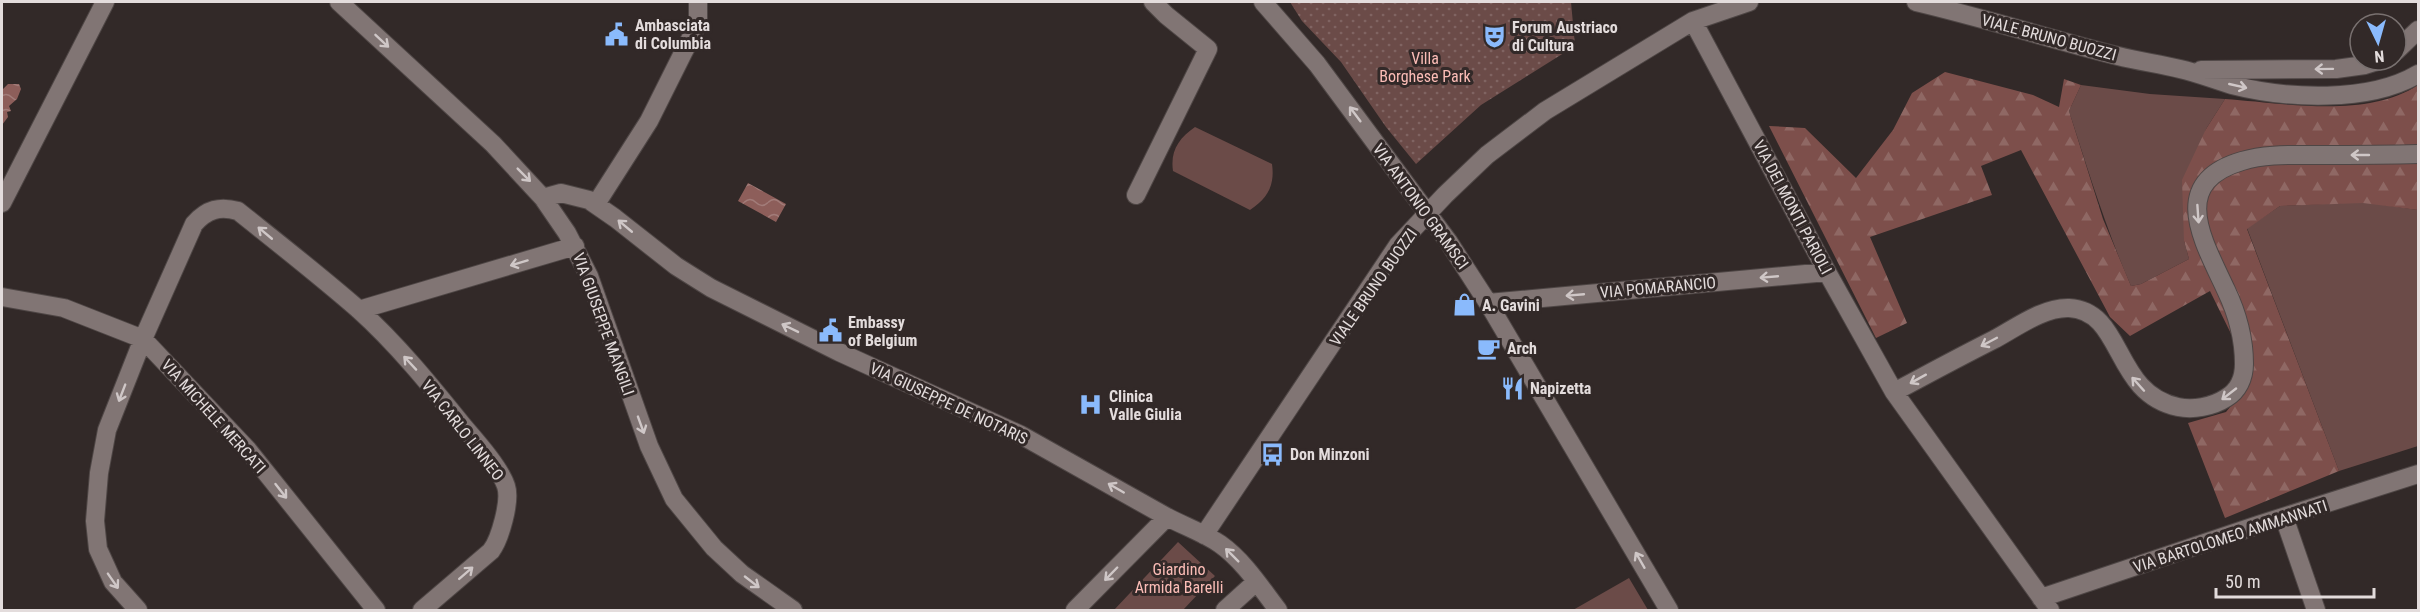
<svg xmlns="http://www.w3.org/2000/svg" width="2420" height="612" font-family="'Roboto Condensed',sans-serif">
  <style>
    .green { fill: #6b4b48 }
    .forest { fill: url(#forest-firs) }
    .park { fill: url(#park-dots) }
    .water { fill: url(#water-waves) }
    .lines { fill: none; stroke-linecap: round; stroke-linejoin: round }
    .minor-casing { stroke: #4e4645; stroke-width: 20 }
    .minor { stroke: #817574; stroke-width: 18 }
    .oneway { stroke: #cfc7c7 }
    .labels { text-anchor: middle; stroke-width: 6; stroke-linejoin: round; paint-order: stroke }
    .poi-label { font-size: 16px; font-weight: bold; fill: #e3dcdc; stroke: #322928; text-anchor: start }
    .street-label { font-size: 16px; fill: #e3dcdc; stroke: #322928 }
    .park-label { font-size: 16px; fill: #fcbdb7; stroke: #322928 }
  </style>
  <defs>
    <pattern id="forest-firs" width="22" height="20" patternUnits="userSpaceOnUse" patternTransform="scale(1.5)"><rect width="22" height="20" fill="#7d4f4b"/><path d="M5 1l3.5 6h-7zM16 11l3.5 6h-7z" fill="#8f6864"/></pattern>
    <pattern id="park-dots" width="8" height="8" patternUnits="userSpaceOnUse" patternTransform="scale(1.5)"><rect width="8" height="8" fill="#6b4b48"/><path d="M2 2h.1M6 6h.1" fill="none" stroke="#806462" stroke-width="1.8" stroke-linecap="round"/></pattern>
    <pattern id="water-waves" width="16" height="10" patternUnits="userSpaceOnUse" patternTransform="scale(1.5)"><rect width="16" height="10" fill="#8d5e5a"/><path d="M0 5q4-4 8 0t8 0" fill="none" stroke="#a27c79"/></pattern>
  </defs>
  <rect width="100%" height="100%" fill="#322928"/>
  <path class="green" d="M2081,85L2150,94L2225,99L2206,129L2184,241L2189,259L2141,284L2131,286C2106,229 2088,170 2069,111Z
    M1195,127L1272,164C1275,185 1268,198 1250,210L1173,171C1170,151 1179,138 1195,127Z
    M2363,202L2418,210V446L2339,471L2247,228L2280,206Z
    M1178,542L1215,576L1183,610H1114Z
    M1629,578L1648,610H1573Z"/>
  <path class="forest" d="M1945,72L2033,95L2059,107L2064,79L2081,85L2069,111L2103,219L2131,286L2141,284L2189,259L2184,241L2182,180L2206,129L2225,99C2284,103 2367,119 2418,85V210L2363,203L2280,206L2247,229L2339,471L2225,518L2188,423L2226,412L2249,384L2238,348L2210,291L2130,336L2110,317L2021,150L1981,166L1992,195L1870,237L1907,323L1876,338L1769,126L1805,128L1856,178L1893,130L1912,93Z"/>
  <path class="park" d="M1290,2H1571L1575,46L1481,105L1416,164L1386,127L1341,62L1302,21Z"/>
  <path class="water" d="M8,84H19L21,89L17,99L9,106L11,111L7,112L8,117L2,125V90Z
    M748,183L786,204L776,222L738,201Z"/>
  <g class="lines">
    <defs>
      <path id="minor" d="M339,2L493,144L543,198L567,233L589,276L649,446L674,499L714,548L742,574L793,610
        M1263,2L1317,64L1448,241L1488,303L1669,610
        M1916,2C1984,18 2050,39 2118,56C2138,61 2159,64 2180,69C2198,73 2215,80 2232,85C2287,99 2369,103 2418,74
        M1693,21L1827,272L1894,392L2050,610
        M2396,51L2418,30
        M2201,70L2336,69L2365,65L2381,60
        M1136,195L1208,49L1166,15L1153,2
        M543,198L561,193L589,200L615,218L676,266L711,288L839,352L1021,435L1167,517
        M2,203L105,2
        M596,204L649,121L683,53L698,24V2
        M2,297L64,308L143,339L248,450L376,610
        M1488,303L1827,272
        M359,310L575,246
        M1894,392C1928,374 1961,356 1995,339C2017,327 2044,307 2069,308C2125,311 2112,393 2178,407C2193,410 2212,407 2226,398C2238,391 2244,378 2244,364C2244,339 2237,313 2226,290C2204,242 2167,183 2242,161C2265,154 2290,155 2314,155C2349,155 2384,155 2418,154
        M2284,517L2316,610
        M1204,535L1398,245L1445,195L1487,155L1545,111L1693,21L1749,2
        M2041,598L2258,525L2418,474
        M138,610L113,582L98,549L95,521L99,473L107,430L143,339L194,224C207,209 220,206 238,211C278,243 319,275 358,309C397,344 431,386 464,427C477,442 500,468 506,486C511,501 500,539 491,551L422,610
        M1075,610L1167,517C1184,526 1204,533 1220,544C1244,561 1261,588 1278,610
        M1225,610L1256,582"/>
    </defs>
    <use href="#minor" class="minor-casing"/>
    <use href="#minor" class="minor"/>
  </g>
  <defs><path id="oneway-shaft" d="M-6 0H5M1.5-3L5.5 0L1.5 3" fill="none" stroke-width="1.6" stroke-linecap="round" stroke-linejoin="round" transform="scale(1.5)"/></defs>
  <g class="oneway">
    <use href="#oneway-shaft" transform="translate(382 41) rotate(43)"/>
    <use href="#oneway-shaft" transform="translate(2324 69) rotate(179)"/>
    <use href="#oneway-shaft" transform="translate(2238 86) rotate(13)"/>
    <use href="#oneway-shaft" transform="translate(1355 114) rotate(-127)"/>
    <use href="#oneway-shaft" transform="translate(2360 155) rotate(180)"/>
    <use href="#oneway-shaft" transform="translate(524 175) rotate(45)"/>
    <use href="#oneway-shaft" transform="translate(2198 214) rotate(86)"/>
    <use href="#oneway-shaft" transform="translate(625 226) rotate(-140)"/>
    <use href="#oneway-shaft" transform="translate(265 233) rotate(-140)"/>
    <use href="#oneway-shaft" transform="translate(519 263) rotate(163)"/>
    <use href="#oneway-shaft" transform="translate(1769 277) rotate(175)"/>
    <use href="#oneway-shaft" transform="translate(1575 295) rotate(175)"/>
    <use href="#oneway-shaft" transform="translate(790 328) rotate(-154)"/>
    <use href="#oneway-shaft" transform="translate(1989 342) rotate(152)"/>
    <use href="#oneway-shaft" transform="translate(410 363) rotate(-133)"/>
    <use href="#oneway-shaft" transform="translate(1918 379) rotate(151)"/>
    <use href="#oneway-shaft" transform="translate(2138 384) rotate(-132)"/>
    <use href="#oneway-shaft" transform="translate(122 393) rotate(111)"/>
    <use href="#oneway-shaft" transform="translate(2229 394) rotate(142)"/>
    <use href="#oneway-shaft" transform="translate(641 425) rotate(70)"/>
    <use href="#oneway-shaft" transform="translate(1116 488) rotate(-150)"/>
    <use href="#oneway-shaft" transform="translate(281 491) rotate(52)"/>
    <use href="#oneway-shaft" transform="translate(1232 555) rotate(-135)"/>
    <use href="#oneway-shaft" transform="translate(1640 560) rotate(-120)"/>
    <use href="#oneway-shaft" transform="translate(466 573) rotate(-41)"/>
    <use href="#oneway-shaft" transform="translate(1111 574) rotate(134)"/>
    <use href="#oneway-shaft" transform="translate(113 581) rotate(55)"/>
    <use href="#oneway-shaft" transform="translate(752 582) rotate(38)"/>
  </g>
  <defs>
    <symbol id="civic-bare" viewBox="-9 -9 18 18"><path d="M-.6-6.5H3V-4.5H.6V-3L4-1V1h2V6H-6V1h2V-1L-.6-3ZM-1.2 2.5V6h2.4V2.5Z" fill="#8abafc" stroke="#322928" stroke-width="2.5" paint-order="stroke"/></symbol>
    <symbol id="theatre-bare" viewBox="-9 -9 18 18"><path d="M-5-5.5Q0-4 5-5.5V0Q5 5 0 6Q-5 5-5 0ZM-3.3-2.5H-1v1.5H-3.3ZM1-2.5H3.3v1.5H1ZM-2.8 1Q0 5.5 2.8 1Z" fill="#8abafc" stroke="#322928" stroke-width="2.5" paint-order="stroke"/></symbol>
    <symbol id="shop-bare" viewBox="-9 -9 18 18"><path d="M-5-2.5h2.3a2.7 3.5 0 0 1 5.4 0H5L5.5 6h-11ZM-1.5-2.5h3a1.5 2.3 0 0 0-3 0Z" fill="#8abafc" stroke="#322928" stroke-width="2.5" paint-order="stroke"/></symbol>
    <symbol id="cafe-bare" viewBox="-9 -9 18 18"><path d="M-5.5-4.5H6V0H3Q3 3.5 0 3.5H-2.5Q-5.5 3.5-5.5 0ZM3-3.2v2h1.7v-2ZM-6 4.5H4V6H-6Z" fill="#8abafc" stroke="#322928" stroke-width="2.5" paint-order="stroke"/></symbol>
    <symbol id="restaurant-bare" viewBox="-9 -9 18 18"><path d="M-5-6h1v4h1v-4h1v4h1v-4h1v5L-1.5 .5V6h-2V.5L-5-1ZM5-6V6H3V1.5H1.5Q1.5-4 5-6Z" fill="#8abafc" stroke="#322928" stroke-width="2.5" paint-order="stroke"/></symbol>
    <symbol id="hospital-bare" viewBox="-9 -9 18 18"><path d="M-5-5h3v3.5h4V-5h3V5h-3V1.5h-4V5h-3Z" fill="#8abafc" stroke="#322928" stroke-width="2.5" paint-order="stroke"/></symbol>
    <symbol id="bus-bare" viewBox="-9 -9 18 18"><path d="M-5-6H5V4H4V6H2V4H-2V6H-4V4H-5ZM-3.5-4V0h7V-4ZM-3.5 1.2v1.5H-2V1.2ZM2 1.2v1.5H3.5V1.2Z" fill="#8abafc" stroke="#322928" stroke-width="2.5" paint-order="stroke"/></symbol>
  </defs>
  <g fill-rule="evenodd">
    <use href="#civic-bare" x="600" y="18" width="33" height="33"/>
    <use href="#theatre-bare" x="1478" y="20" width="33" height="33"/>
    <use href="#shop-bare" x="1448" y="288" width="33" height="33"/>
    <use href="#civic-bare" x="814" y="314" width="33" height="33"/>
    <use href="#cafe-bare" x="1472" y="332" width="33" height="33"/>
    <use href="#restaurant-bare" x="1496" y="372" width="33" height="33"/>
    <use href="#hospital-bare" x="1074" y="388" width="33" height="33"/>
    <use href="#bus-bare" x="1256" y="438" width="33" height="33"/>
  </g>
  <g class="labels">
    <g class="poi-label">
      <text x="635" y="31">Ambasciata<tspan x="635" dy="18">di Columbia</tspan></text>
      <text x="1512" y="33">Forum Austriaco<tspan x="1512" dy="18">di Cultura</tspan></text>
      <text x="1482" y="311">A. Gavini</text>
      <text x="848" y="328">Embassy<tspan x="848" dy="18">of Belgium</tspan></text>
      <text x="1507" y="354">Arch</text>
      <text x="1530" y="394">Napizetta</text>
      <text x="1109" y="402">Clinica<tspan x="1109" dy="18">Valle Giulia</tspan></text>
      <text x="1290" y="460">Don Minzoni</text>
    </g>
    <g class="street-label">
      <text transform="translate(2049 37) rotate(15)" y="6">VIALE BRUNO BUOZZI</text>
      <text transform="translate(1421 206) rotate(54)" y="6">VIA ANTONIO GRAMSCI</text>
      <text transform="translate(1793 207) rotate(62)" y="6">VIA DEI MONTI PARIOLI</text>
      <text transform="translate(1373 287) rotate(-55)" y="6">VIALE BRUNO BUOZZI</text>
      <text transform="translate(1658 287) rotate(-5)" y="6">VIA POMARANCIO</text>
      <text transform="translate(604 324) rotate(70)" y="6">VIA GIUSEPPE MANGILI</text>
      <text transform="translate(949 403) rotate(25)" y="6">VIA GIUSEPPE DE NOTARIS</text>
      <text transform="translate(214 416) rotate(48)" y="6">VIA MICHELE MERCATI</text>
      <text transform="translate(463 430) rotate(52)" y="6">VIA CARLO LINNEO</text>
      <text transform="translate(2230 536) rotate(-18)" y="6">VIA BARTOLOMEO AMMANNATI</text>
    </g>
    <g class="park-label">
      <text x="1425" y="64">Villa<tspan x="1425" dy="18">Borghese Park</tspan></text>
      <text x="1179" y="575">Giardino<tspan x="1179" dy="18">Armida Barelli</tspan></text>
    </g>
  </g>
  <rect width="2420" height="612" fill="none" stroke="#e3dcdc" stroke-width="6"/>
  <g transform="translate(2378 42) rotate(175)"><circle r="28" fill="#322928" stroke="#797170" stroke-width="1.5"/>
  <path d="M0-4.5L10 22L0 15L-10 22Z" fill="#8abafc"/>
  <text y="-9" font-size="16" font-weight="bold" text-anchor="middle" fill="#e3dcdc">N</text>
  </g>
  <path d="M2216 588v9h158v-9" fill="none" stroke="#e3dcdc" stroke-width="3"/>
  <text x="2225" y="588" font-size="18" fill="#e3dcdc" stroke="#322928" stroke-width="4.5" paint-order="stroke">50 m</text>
</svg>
